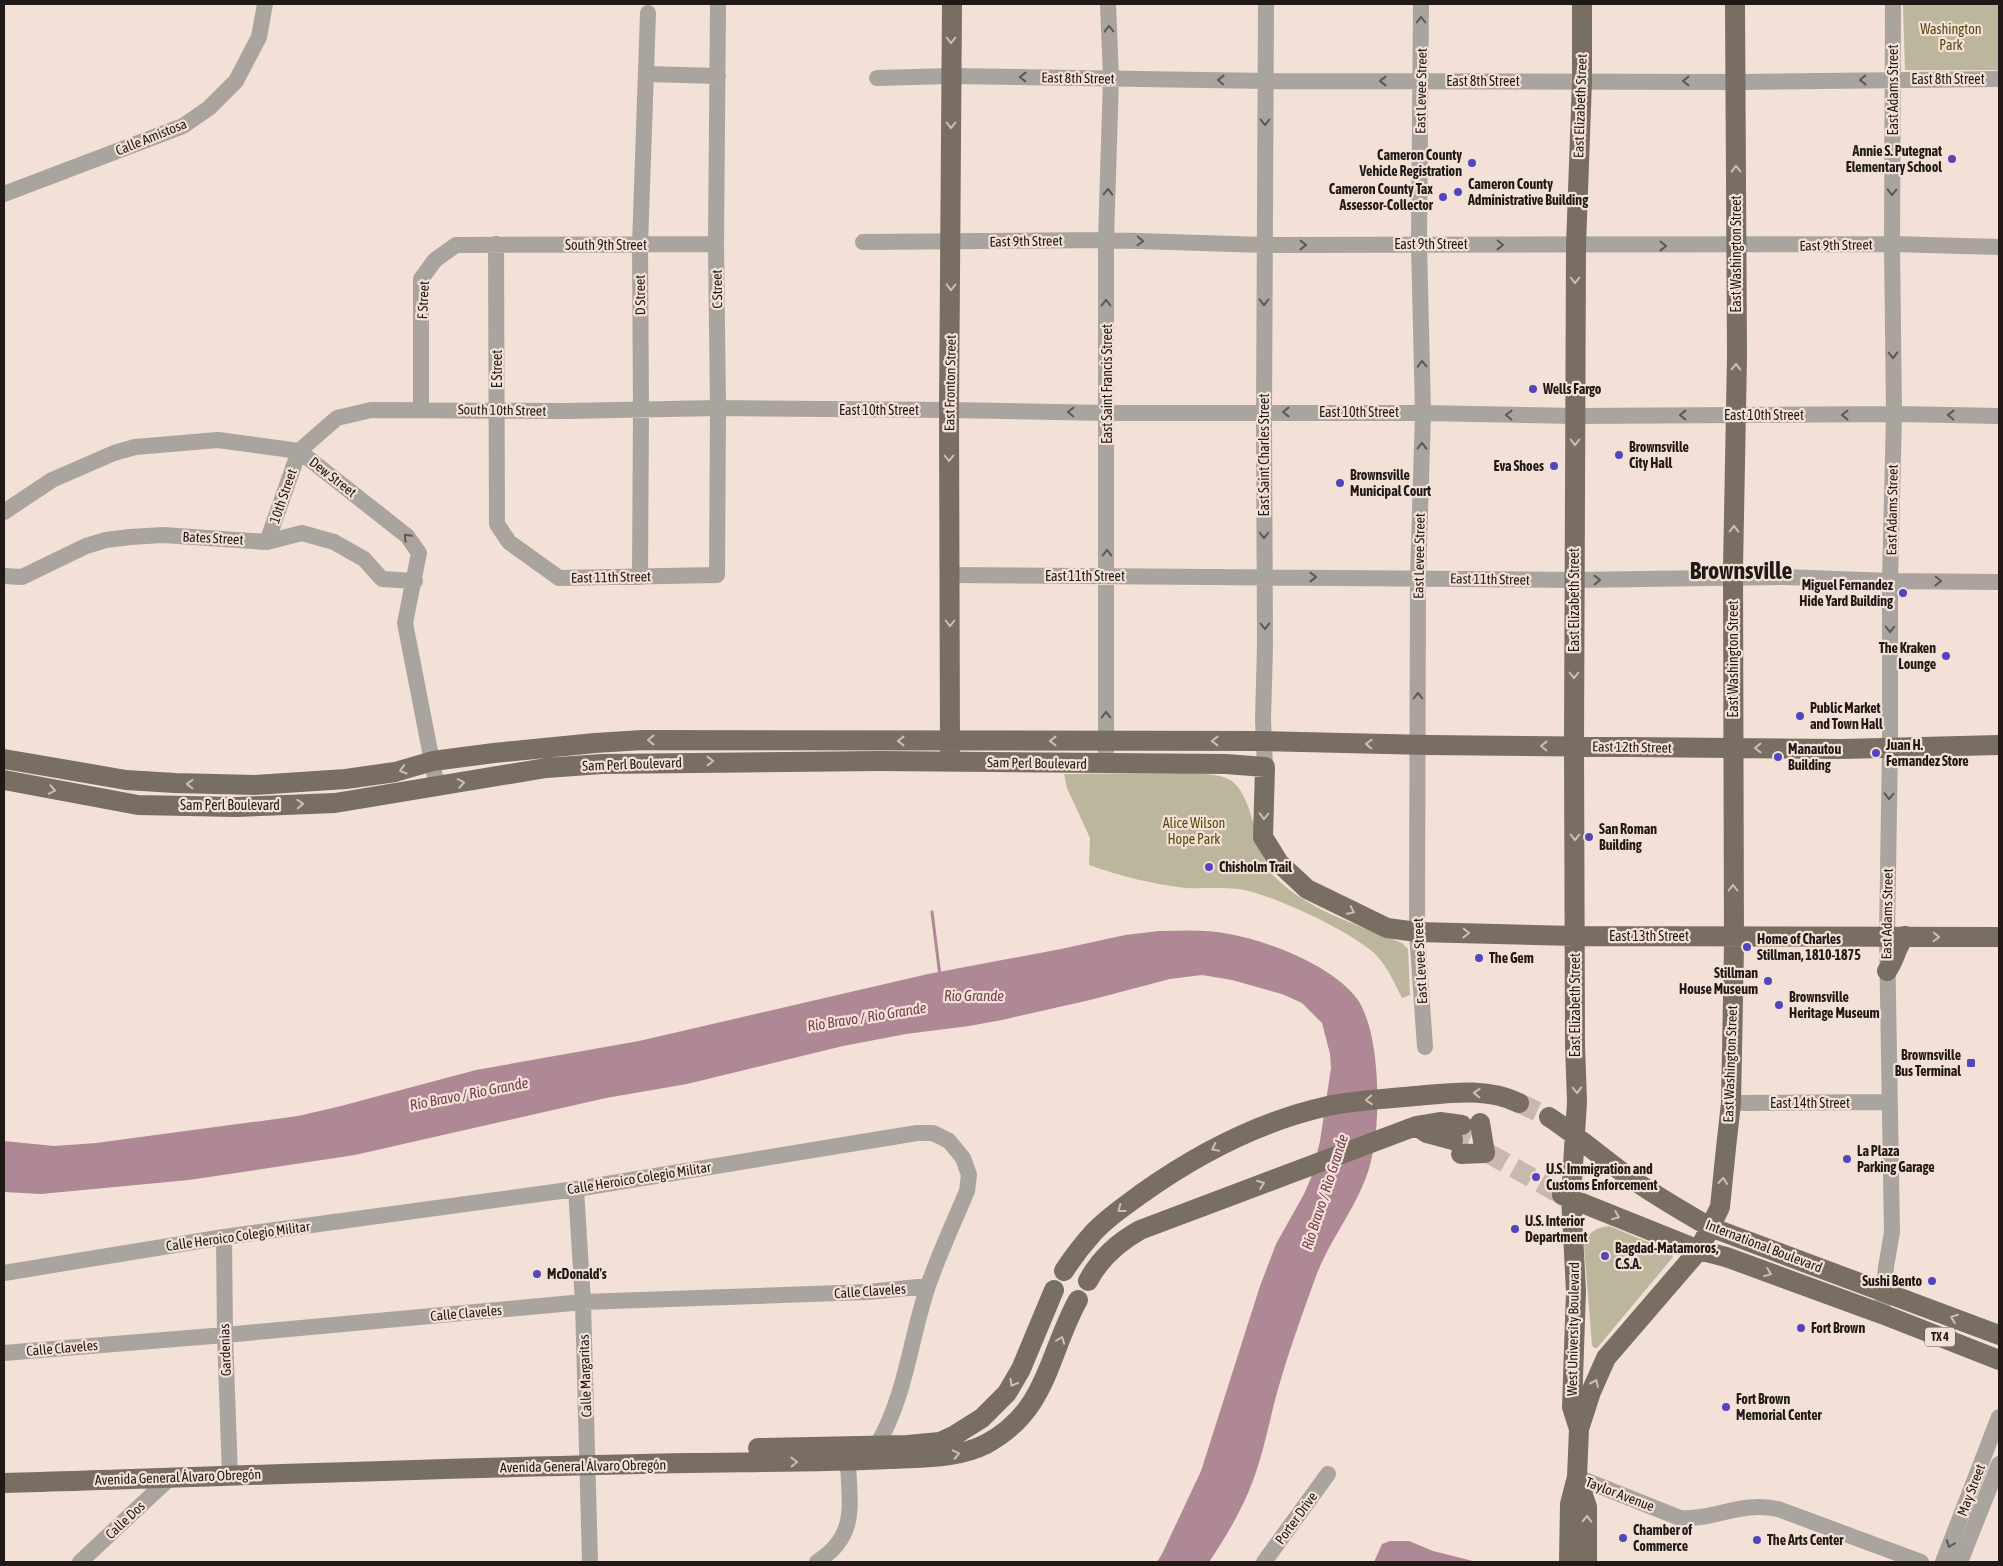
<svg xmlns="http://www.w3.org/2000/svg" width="2003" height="1566" font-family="'Asap Condensed',sans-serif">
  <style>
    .green { fill: #bcb69c }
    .water { fill: #ae8995 }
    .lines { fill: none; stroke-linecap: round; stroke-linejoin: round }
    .stream { stroke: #ae8995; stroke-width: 3 }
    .major-tunnel { stroke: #c9b8b0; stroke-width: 20; stroke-dasharray: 20 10; stroke-linecap: butt }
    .minor { stroke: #a9a49d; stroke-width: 16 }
    .major { stroke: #786e62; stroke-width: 20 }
    .oneway { stroke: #5e5853 }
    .oneway2 { stroke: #cebeb3 }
    .poi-dot { fill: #5345bd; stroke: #f3e0d6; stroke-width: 2 }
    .labels { text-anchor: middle; stroke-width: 4.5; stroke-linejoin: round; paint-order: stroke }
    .shield { fill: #f3e0d6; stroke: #5f5550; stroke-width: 1 }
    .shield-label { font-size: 12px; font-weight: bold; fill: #201916 }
    .park-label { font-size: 14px; fill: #574a0f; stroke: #f3e0d6 }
    .street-label { font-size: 14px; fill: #201916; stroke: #f3e0d6 }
    .poi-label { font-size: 14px; font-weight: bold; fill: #201916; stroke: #f3e0d6; text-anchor: start }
    .water-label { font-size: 15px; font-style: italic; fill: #744053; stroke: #f3e0d6 }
    .town-label { font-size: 24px; font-weight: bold; fill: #201916; stroke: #f3e0d6 }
  </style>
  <rect width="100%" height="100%" fill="#f3e0d6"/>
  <path class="green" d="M1903,4H1999V70H1905Z
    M1191,773C1204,774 1217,774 1228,779C1247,787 1254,828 1260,846C1263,856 1266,866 1272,874C1305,910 1359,925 1402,943L1408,949L1410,995L1402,998C1395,984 1388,968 1377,956C1357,934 1268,892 1238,889C1220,887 1202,889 1185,888C1152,884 1120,876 1089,865L1090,838L1067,788L1064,774Z
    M1609,1226L1670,1251L1673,1257L1597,1348H1594L1592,1345L1584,1246C1588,1232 1595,1228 1609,1226Z"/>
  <path class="water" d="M1159,931C1182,931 1206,929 1229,934C1269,941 1334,966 1358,1000C1372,1022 1376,1058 1377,1083C1378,1110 1377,1138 1370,1165C1359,1206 1329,1239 1315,1279C1300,1320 1285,1362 1274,1404C1266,1437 1259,1471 1244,1502C1234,1523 1222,1543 1209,1562H1157L1162,1554L1201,1471L1260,1286L1276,1244L1304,1194L1311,1178L1320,1141L1331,1068L1330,1054L1322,1023L1302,1003L1282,994L1232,980L1202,975L1170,979L1090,1000L1002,1020L969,1026L906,1034L843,1046L687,1084L606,1098L355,1155L189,1180L41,1194L4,1192V1141L54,1146L96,1143L298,1116L337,1107L476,1070L639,1041L928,974L1061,949L1125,935Z
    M1390,1541H1409L1433,1551L1477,1562H1374L1382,1544Z"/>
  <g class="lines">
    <path class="stream" d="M932,912L940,976"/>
    <path class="major-tunnel" d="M1519,1103L1549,1117
      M1457,1133L1470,1139
      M1488,1153L1562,1195"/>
    <path class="minor" d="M1421,4L1419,244L1423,413L1418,578L1417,932L1425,1047
      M647,74L718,76
      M877,78L951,76L1266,81L1735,82L1999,79
      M4,194L183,126L209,108L236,81L259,37L265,4
      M863,242L1106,240L1265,245L1892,244L1999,247
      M496,244L497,524L509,542L559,578L717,575L718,408L716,244L718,4
      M421,410V279L435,260L456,245L716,244
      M4,512L52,480L114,453L135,447L218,440L299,451L407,536L419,553L405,623L437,787
      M267,542L299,451L337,418L371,410L567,411L718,408L949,410L1107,413H1423L1575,416L1899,414L1999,416
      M950,575L1574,580L1785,577L1890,581L1999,582
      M4,576L22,577L86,546L106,540L130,537L163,535L267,542L302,533L334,542L364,559L382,579L415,581
      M640,577L641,410L640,245L648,13
      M1106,764V240L1111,78L1108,4
      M1265,767L1263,720L1265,646L1264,420L1266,4
      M1731,1103L1889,1102
      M576,1189L583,1302L590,1562
      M224,1237L225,1335L230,1476
      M4,1273L224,1237L576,1189L917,1133H933L949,1141L963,1158L969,1175L967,1191C954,1222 939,1254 928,1286C910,1339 906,1396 877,1445
      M1882,1314L1886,1267L1892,1232L1887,936L1890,747V581L1894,414L1892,244L1893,4
      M4,1353L225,1335L583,1302L868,1292L928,1286
      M1577,1477L1680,1518C1716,1520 1740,1501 1778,1509L1921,1562
      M80,1562L170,1478
      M817,1562C859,1535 849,1504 848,1461
      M1264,1562L1328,1474
      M1943,1562L1999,1417
      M1960,1562L1999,1464"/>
    <path class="major" d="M950,752L949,410L952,4
      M4,759L126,780L175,783L255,785L346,779L395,772L433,761L494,753L595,743L643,740L1264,741L1428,745L1732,748L1842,749L1999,745
      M4,780L138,805L236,807L335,803L546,768L602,764L880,761L1226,764L1265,767L1263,837L1279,863L1307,889L1387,928L1417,932L1575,936L1999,937
      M1887,971C1895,960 1896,947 1905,936
      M1549,1117C1575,1134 1597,1154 1622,1172C1651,1193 1680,1210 1710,1227L1999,1335
      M1480,1123L1485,1153
      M1416,1126L1427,1133L1453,1140
      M1461,1154L1485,1153
      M1562,1195L1699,1250L1726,1257L1882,1314L1999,1360
      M1064,1271C1073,1257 1083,1244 1094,1232C1108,1217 1125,1206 1141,1194C1197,1154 1261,1121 1328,1106C1357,1100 1386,1099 1415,1096C1449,1093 1487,1087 1519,1103
      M1088,1281C1100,1258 1117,1243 1140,1230L1416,1126L1440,1122L1462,1125
      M1579,1429L1572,1407L1576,1291L1571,1197L1577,1102L1575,1045L1574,743L1576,246L1582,81V4
      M758,1448L907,1445L940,1442L955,1435L982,1418L1007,1393L1021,1369L1054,1290
      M1577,1477L1587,1507V1562
      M4,1483C233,1476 462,1467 691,1463C757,1462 823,1462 889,1459C921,1457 957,1459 986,1444C1048,1411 1048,1354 1078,1300
      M1569,1562L1570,1504L1577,1477L1579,1429L1591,1392L1606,1358L1699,1250L1720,1207L1726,1148L1731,1103L1734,946L1733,569L1737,356L1735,4"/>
  </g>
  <defs><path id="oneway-chevron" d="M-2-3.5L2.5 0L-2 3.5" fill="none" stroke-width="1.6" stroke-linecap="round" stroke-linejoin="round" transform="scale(1.25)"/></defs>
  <g class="oneway">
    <use href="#oneway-chevron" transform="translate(1421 20) rotate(-90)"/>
    <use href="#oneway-chevron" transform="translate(1109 29) rotate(-92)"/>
    <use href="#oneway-chevron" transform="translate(1023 77) rotate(-179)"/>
    <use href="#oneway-chevron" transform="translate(1221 80) rotate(-179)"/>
    <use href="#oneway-chevron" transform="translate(1863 80) rotate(179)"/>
    <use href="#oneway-chevron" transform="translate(1383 81) rotate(180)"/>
    <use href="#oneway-chevron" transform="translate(1686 81) rotate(-180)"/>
    <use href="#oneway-chevron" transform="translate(1265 122) rotate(90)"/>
    <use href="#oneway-chevron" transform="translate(1108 192) rotate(-88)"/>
    <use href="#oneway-chevron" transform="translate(1892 192) rotate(91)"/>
    <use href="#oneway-chevron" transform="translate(1140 241) rotate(2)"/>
    <use href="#oneway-chevron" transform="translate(1303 245)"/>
    <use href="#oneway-chevron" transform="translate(1500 245) rotate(1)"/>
    <use href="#oneway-chevron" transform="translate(1663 246)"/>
    <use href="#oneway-chevron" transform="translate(1264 302) rotate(90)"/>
    <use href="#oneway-chevron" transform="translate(1106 303) rotate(-90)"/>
    <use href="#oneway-chevron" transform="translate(1893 355) rotate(89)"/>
    <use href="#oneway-chevron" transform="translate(1422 364) rotate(-91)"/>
    <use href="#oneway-chevron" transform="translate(1071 412) rotate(-179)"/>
    <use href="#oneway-chevron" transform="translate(1286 412) rotate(-180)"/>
    <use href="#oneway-chevron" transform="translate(1509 415) rotate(-179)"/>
    <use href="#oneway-chevron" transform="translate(1683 415) rotate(180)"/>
    <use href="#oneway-chevron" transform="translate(1845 415) rotate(180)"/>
    <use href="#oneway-chevron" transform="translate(1951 415) rotate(-179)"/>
    <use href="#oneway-chevron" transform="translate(1422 446) rotate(-89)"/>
    <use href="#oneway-chevron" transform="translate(1264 535) rotate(90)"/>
    <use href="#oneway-chevron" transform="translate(407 537) rotate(-133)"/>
    <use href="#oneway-chevron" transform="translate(1107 553) rotate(-90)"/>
    <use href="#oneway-chevron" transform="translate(1313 577)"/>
    <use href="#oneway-chevron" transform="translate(1597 580) rotate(-1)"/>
    <use href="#oneway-chevron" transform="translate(1938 581) rotate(1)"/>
    <use href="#oneway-chevron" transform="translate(1265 626) rotate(88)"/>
    <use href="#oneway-chevron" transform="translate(1890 629) rotate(90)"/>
    <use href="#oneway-chevron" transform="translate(1418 696) rotate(-90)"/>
    <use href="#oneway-chevron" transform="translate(1106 715) rotate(-90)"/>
    <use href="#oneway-chevron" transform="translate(1889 796) rotate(91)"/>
    <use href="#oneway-chevron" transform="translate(1950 1544) rotate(111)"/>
  </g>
  <g class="oneway2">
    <use href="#oneway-chevron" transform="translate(951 40) rotate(90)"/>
    <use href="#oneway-chevron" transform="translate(951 125) rotate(90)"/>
    <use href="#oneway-chevron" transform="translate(1736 169) rotate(-91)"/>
    <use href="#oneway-chevron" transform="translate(1575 280) rotate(90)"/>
    <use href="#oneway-chevron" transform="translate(951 287) rotate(91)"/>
    <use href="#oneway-chevron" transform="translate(1736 367) rotate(-88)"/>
    <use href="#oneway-chevron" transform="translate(1575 442) rotate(90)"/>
    <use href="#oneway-chevron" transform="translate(949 458) rotate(90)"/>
    <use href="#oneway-chevron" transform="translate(1734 529) rotate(-89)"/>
    <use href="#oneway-chevron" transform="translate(950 623) rotate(90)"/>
    <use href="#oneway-chevron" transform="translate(1574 675) rotate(90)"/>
    <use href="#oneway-chevron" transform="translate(651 740) rotate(180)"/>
    <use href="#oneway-chevron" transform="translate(901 741) rotate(-180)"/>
    <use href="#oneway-chevron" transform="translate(1053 741) rotate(-180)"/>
    <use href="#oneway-chevron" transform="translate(1215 741) rotate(180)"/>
    <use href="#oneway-chevron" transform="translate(1369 744) rotate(-178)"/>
    <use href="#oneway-chevron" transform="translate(1544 746) rotate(-179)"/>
    <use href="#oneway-chevron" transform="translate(1758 748) rotate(179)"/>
    <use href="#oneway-chevron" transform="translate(710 761)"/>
    <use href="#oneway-chevron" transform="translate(403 770) rotate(164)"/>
    <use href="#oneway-chevron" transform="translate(461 783) rotate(-10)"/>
    <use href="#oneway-chevron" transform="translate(190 784) rotate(-178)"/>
    <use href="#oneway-chevron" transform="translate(52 790) rotate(11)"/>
    <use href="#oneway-chevron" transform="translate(300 804) rotate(-2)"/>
    <use href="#oneway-chevron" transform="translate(1264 816) rotate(91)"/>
    <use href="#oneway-chevron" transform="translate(1575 837) rotate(90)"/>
    <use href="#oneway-chevron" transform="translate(1733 888) rotate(-90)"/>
    <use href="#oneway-chevron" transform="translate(1351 911) rotate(26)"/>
    <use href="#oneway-chevron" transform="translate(1466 933) rotate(1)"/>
    <use href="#oneway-chevron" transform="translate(1936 937) rotate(2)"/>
    <use href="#oneway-chevron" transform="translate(1577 1090) rotate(88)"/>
    <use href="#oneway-chevron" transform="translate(1477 1093) rotate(-178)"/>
    <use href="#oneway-chevron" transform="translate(1369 1100) rotate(175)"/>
    <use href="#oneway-chevron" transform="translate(1215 1148) rotate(154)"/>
    <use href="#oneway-chevron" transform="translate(1723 1181) rotate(-84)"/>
    <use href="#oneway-chevron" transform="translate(1261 1184) rotate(-20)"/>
    <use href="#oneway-chevron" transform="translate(1121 1209) rotate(143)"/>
    <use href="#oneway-chevron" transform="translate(1616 1216) rotate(22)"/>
    <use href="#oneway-chevron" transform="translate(1768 1273) rotate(21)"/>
    <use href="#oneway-chevron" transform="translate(1954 1318) rotate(-159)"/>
    <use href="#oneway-chevron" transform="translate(1061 1340) rotate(-69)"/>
    <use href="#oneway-chevron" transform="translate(1013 1383) rotate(120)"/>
    <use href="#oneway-chevron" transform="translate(1595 1383) rotate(-66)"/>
    <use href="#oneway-chevron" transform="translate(956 1454) rotate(-13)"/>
    <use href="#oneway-chevron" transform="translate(794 1462) rotate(-1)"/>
    <use href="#oneway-chevron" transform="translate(1587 1519) rotate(-89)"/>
  </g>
  <g class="poi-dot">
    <circle cx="1952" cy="159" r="5"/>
    <circle cx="1472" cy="163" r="5"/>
    <circle cx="1458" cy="192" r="5"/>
    <circle cx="1443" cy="197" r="5"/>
    <circle cx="1533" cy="389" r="5"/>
    <circle cx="1619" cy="455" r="5"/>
    <circle cx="1554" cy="466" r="5"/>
    <circle cx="1340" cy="483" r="5"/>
    <circle cx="1903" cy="593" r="5"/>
    <circle cx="1946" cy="656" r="5"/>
    <circle cx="1800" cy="716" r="5"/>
    <circle cx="1876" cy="753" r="5"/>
    <circle cx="1778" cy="757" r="5"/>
    <circle cx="1589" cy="837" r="5"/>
    <circle cx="1209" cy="867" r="5"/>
    <circle cx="1747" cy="947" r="5"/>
    <circle cx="1479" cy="958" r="5"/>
    <circle cx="1768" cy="981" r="5"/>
    <circle cx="1779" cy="1005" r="5"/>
    <rect x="1966" y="1058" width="10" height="10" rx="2.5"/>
    <circle cx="1847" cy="1159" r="5"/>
    <circle cx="1536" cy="1177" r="5"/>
    <circle cx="1515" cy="1229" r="5"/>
    <circle cx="1605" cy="1256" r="5"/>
    <circle cx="537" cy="1274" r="5"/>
    <circle cx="1932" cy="1281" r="5"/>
    <circle cx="1801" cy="1328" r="5"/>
    <circle cx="1726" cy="1407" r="5"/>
    <circle cx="1623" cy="1538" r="5"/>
    <circle cx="1757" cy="1540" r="5"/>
  </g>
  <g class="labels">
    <rect class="shield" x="1925" y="1327.5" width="30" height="19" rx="4"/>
    <g class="shield-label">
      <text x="1940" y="1341">TX 4</text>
    </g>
    <g class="park-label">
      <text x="1951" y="34">Washington<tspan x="1951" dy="16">Park</tspan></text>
      <text x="1194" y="828">Alice Wilson<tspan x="1194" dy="16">Hope Park</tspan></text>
    </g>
    <g class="street-label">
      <text transform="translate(1078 78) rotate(1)" y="5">East 8th Street</text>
      <text x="1948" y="84">East 8th Street</text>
      <text x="1483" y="86">East 8th Street</text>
      <text transform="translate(1893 90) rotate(-90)" y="5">East Adams Street</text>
      <text transform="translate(1421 91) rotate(-89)" y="5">East Levee Street</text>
      <text transform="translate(1580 106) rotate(-88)" y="5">East Elizabeth Street</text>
      <text transform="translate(151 137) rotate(-22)" y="5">Calle Amistosa</text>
      <text transform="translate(1026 241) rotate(-1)" y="5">East 9th Street</text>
      <text x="1431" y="249">East 9th Street</text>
      <text x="606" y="250">South 9th Street</text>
      <text transform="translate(1836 245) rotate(-1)" y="5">East 9th Street</text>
      <text transform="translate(1736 254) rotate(-90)" y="5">East Washington Street</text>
      <text transform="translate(717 289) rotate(-91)" y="5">C Street</text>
      <text transform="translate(640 295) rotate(-91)" y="5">D Street</text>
      <text transform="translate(423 300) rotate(-87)" y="5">F Street</text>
      <text transform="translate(497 369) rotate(-90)" y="5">E Street</text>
      <text transform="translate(950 383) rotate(-89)" y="5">East Fronton Street</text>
      <text transform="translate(1107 384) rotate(-90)" y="5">East Saint Francis Street</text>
      <text transform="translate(502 410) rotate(1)" y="5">South 10th Street</text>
      <text x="879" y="415">East 10th Street</text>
      <text x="1359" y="417">East 10th Street</text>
      <text x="1764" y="420">East 10th Street</text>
      <text transform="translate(1264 455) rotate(-90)" y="5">East Saint Charles Street</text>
      <text transform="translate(333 477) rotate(38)" y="5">Dew Street</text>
      <text transform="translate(283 496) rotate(-71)" y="5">10th Street</text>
      <text transform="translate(1892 510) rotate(-89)" y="5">East Adams Street</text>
      <text transform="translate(213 538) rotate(3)" y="5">Bates Street</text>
      <text transform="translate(1419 556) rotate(-89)" y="5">East Levee Street</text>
      <text x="1085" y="581">East 11th Street</text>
      <text transform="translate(611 577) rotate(-1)" y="5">East 11th Street</text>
      <text transform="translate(1490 579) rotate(1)" y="5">East 11th Street</text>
      <text transform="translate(1574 600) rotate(-90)" y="5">East Elizabeth Street</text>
      <text transform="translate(1733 659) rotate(-90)" y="5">East Washington Street</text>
      <text transform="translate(1632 747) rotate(1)" y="5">East 12th Street</text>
      <text transform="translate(1037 763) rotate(1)" y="5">Sam Perl Boulevard</text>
      <text transform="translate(632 764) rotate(-2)" y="5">Sam Perl Boulevard</text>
      <text x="230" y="810">Sam Perl Boulevard</text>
      <text transform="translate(1887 914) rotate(-89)" y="5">East Adams Street</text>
      <text x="1649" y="941">East 13th Street</text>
      <text transform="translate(1420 961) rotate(-93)" y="5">East Levee Street</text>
      <text transform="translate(1575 1005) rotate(-90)" y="5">East Elizabeth Street</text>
      <text transform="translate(1730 1064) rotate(-88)" y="5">East Washington Street</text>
      <text x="1810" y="1108">East 14th Street</text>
      <text transform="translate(639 1178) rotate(-9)" y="5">Calle Heroico Colegio Militar</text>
      <text transform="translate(238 1236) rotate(-8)" y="5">Calle Heroico Colegio Militar</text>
      <text transform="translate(1764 1246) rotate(21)" y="5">International Boulevard</text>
      <text transform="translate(870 1291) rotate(-4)" y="5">Calle Claveles</text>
      <text transform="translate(466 1313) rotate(-5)" y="5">Calle Claveles</text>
      <text transform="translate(1573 1329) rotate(-89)" y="5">West University Boulevard</text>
      <text transform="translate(62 1348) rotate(-5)" y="5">Calle Claveles</text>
      <text transform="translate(225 1350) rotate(-92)" y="5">Gardenias</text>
      <text transform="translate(585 1376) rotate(-92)" y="5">Calle Margaritas</text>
      <text transform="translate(583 1466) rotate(-1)" y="5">Avenida General Álvaro Obregón</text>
      <text transform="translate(178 1477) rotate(-2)" y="5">Avenida General Álvaro Obregón</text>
      <text transform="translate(1971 1490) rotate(-69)" y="5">May Street</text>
      <text transform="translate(1620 1494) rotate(21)" y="5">Taylor Avenue</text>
      <text transform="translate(1296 1518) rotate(-54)" y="5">Porter Drive</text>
      <text transform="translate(125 1520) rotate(-43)" y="5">Calle Dos</text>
    </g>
    <g class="poi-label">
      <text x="1942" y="156" text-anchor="end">Annie S. Putegnat<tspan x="1942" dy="16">Elementary School</tspan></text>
      <text x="1462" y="160" text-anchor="end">Cameron County<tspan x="1462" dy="16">Vehicle Registration</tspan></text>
      <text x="1468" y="189">Cameron County<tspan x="1468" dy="16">Administrative Building</tspan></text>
      <text x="1433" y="194" text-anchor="end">Cameron County Tax<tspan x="1433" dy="16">Assessor-Collector</tspan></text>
      <text x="1543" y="394">Wells Fargo</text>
      <text x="1629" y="452">Brownsville<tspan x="1629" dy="16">City Hall</tspan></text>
      <text x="1544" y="471" text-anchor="end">Eva Shoes</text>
      <text x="1350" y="480">Brownsville<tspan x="1350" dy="16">Municipal Court</tspan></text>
      <text x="1893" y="590" text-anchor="end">Miguel Fernandez<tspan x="1893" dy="16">Hide Yard Building</tspan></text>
      <text x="1936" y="653" text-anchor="end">The Kraken<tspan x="1936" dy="16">Lounge</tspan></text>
      <text x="1810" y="713">Public Market<tspan x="1810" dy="16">and Town Hall</tspan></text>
      <text x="1886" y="750">Juan H.<tspan x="1886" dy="16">Fernandez Store</tspan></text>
      <text x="1788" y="754">Manautou<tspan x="1788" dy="16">Building</tspan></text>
      <text x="1599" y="834">San Roman<tspan x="1599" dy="16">Building</tspan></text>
      <text x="1219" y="872">Chisholm Trail</text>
      <text x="1757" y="944">Home of Charles<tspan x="1757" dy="16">Stillman, 1810-1875</tspan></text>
      <text x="1489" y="963">The Gem</text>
      <text x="1758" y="978" text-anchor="end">Stillman<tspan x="1758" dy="16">House Museum</tspan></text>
      <text x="1789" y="1002">Brownsville<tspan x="1789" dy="16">Heritage Museum</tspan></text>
      <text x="1961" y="1060" text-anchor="end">Brownsville<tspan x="1961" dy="16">Bus Terminal</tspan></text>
      <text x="1857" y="1156">La Plaza<tspan x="1857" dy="16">Parking Garage</tspan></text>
      <text x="1546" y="1174">U.S. Immigration and<tspan x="1546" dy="16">Customs Enforcement</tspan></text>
      <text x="1525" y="1226">U.S. Interior<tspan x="1525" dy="16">Department</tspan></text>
      <text x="1615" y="1253">Bagdad-Matamoros,<tspan x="1615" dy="16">C.S.A.</tspan></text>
      <text x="547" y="1279">McDonald's</text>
      <text x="1922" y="1286" text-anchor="end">Sushi Bento</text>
      <text x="1811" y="1333">Fort Brown</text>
      <text x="1736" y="1404">Fort Brown<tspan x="1736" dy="16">Memorial Center</tspan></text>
      <text x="1633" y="1535">Chamber of<tspan x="1633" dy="16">Commerce</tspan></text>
      <text x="1767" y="1545">The Arts Center</text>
    </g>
    <g class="water-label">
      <text x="974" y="1001">Rio Grande</text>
      <text transform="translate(867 1017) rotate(-9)" y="5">Río Bravo / Rio Grande</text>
      <text transform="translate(469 1094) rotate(-11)" y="5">Río Bravo / Rio Grande</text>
      <text transform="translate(1325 1192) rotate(-72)" y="5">Río Bravo / Rio Grande</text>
    </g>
    <g class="town-label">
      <text x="1741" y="579">Brownsville</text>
    </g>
  </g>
  <rect width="2003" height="1566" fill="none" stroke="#201916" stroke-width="10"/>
</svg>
